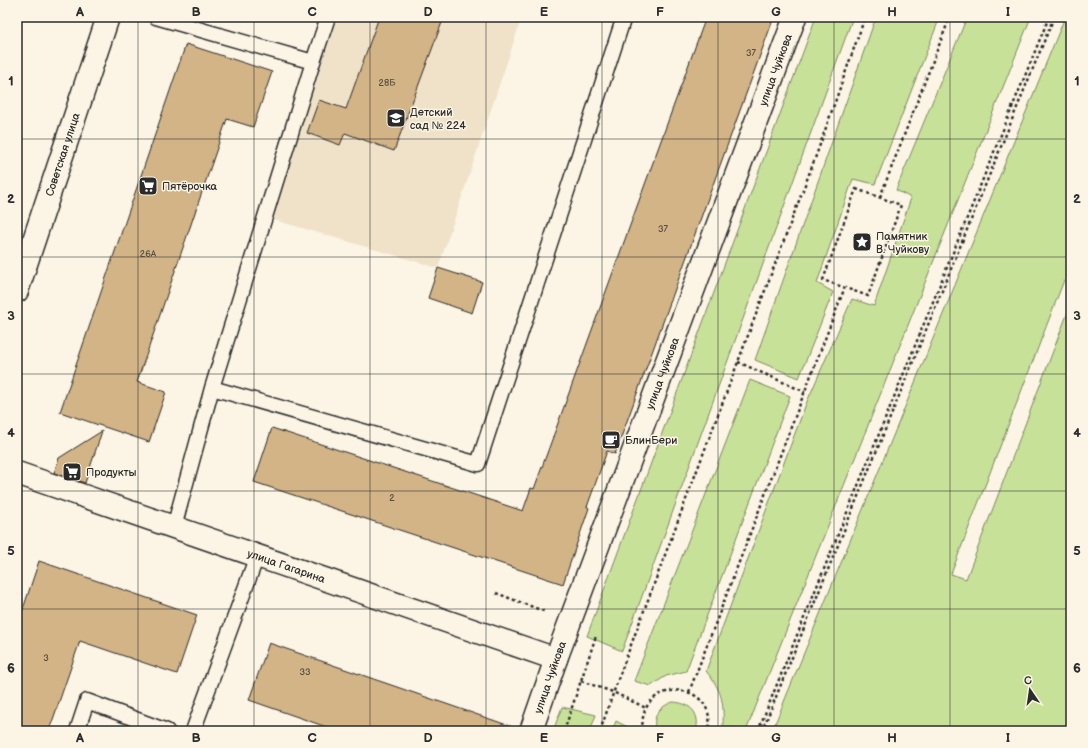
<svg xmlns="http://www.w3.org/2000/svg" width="1088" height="748" font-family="'Balsamiq Sans',sans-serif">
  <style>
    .built { fill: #efe2c8 }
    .green { fill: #c8e198; stroke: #7a8662 }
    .building { fill: #d2b486; stroke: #2b2b2b }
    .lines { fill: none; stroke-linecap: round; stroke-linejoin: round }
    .service-casing { stroke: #2b2b2b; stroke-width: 17 }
    .minor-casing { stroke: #2b2b2b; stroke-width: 25 }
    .tertiary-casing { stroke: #2b2b2b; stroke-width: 25 }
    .path { stroke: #2b2b2b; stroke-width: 2.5; stroke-dasharray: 3 3; stroke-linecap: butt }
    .service { stroke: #fcf5e5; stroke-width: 14 }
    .minor { stroke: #fcf5e5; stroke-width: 22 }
    .tertiary { stroke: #fcf5e5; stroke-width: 22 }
    .grid { fill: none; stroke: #2b2b2b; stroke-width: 1; stroke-opacity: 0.55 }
    .labels { text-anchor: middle; stroke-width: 3; stroke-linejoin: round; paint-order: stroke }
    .number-label { font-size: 9px; fill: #554d42 }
    .street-label { font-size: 11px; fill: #2b2b2b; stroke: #fcf5e5 }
    .poi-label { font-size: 11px; fill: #2b2b2b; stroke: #fcf5e5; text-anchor: start }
    .neatline { fill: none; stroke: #2b2b2b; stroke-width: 1.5 }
    .grid-label { font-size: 13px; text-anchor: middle; font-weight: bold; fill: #2b2b2b }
  </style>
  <rect width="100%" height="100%" fill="#fcf5e5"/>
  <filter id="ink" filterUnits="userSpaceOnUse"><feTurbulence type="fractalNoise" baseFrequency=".025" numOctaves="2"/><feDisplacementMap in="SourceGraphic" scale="8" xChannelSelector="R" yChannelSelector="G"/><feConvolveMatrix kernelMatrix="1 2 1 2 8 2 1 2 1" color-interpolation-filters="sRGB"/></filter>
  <g filter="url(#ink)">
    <path class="built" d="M337,17H522L438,268L271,219Z"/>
    <path class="green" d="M816,17H853L622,651L587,636Z
      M876,17H940L875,184L853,179L817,283L833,292L799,378L755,360Z
      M967,17H1031L746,731L723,726C724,701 722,691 706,671L806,404L852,299L874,306L911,198L896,190Z
      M1065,17H1071V262L951,574L966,579L1071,304V722L1067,731H772Z
      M750,380L790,396L686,671L666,676L651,686L634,681Z
      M673,702C690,703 701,713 696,731H656C651,717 660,706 673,702Z
      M562,707L596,715L590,731H553Z
      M616,721L635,731H612Z"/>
    <path class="building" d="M379,17H444L394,151L345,133L340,145L307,133L319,100L346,109Z
      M706,17H774L615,454L607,451L587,507L589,508L563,584L254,482L272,428L523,511L531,488L534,489Z
      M186,44L272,72L253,127L227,119L137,382L166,392L149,442L60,412Z
      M438,268L482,282L472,313L428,298Z
      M102,431L85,483L54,473L59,458Z
      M39,561L197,615L177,674L80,641L49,731H17V627Z
      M269,643L513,727V731H338L249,700Z"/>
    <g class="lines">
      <defs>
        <path id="service" d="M156,17L313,62
          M212,388L478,464L624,17
          M174,527L212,388L313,62L328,17
          M77,731L87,701L167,731
          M193,731L257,556"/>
        <g id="minor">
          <path id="s1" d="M17,473L556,659"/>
          <path id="s2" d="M531,731L556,659L795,17"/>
        </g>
        <g id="tertiary">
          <path id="s3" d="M17,291L108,17"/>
        </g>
      </defs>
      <use href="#service" class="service-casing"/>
      <use href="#minor" class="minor-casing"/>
      <use href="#tertiary" class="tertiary-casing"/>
      <path class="path" d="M856,189L901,205L868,296L823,280Z
        M880,197L950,17
        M738,362L805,392
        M496,593L546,612
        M581,681L613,692L646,708
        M689,692L845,287
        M564,731L596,636
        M600,731L620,674L817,153L865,17
        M643,731C635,678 717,676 709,731
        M758,731L1049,17
        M762,731L1054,17"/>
      <use href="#service" class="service"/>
      <use href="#minor" class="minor"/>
      <use href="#tertiary" class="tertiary"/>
    </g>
  </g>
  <path class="grid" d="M138,17V731M254,17V731M370,17V731M486,17V731M602,17V731M718,17V731M834,17V731M950,17V731M17,139H1071M17,257H1071M17,374H1071M17,491H1071M17,609H1071"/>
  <defs>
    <symbol id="school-square" viewBox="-11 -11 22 22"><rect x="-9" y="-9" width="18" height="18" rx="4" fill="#2b2b2b" stroke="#fcf5e5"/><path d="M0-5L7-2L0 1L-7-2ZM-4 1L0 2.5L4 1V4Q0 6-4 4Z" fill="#fff"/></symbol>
    <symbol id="supermarket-square" viewBox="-11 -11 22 22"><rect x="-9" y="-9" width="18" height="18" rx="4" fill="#2b2b2b" stroke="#fcf5e5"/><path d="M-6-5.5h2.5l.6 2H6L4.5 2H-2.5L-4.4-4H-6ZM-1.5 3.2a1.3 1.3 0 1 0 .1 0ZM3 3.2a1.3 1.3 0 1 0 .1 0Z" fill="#fff"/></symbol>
    <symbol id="sight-square" viewBox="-11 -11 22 22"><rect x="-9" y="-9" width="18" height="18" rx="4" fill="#2b2b2b" stroke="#fcf5e5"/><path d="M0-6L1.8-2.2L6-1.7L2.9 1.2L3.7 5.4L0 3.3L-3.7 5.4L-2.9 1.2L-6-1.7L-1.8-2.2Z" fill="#fff"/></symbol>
    <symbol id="cafe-square" viewBox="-11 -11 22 22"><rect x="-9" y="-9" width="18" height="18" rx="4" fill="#2b2b2b" stroke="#fcf5e5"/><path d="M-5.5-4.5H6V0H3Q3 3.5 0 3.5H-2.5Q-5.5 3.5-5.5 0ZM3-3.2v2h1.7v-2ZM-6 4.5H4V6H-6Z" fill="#fff"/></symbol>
  </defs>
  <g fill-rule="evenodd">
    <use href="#school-square" x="385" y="107" width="22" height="22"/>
    <use href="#supermarket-square" x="137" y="175" width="22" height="22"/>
    <use href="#sight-square" x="851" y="231" width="22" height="22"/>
    <use href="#cafe-square" x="600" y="429" width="22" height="22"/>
    <use href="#supermarket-square" x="61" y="461" width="22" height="22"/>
  </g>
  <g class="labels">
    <g class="number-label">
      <text x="751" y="56">37</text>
      <text x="387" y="86">28Б</text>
      <text x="663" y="232">37</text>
      <text x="148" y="257">26А</text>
      <text x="392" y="501">2</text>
      <text x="46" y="661">3</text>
      <text x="305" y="675">33</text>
    </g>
    <g class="street-label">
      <text dy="4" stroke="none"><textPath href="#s2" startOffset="705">улица Чуйкова</textPath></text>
      <text dy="4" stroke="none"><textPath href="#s3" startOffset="144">Советская улица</textPath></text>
      <text dy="4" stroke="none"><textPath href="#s2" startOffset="381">улица Чуйкова</textPath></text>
      <text dy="4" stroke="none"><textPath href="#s1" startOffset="285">улица Гагарина</textPath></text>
      <text dy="4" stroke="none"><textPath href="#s2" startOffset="57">улица Чуйкова</textPath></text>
    </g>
    <g class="poi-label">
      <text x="410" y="116">Детский<tspan x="410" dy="13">сад № 224</tspan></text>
      <text x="162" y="190">Пятёрочка</text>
      <text x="876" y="240">Памятник<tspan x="876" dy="13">В. Чуйкову</tspan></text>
      <text x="625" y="444">БлинБери</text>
      <text x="86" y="476">Продукты</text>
    </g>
  </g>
  <rect width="1088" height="748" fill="none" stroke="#fcf5e5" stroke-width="44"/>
  <g transform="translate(1030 690) rotate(347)" stroke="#fcf5e5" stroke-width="3" paint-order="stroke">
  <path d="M0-3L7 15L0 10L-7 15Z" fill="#2b2b2b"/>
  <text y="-6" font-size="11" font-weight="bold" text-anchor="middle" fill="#2b2b2b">С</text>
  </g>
  <rect x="22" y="22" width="1044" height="704" class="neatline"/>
  <g class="grid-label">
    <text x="80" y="16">A</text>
    <text x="196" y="16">B</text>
    <text x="312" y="16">C</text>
    <text x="428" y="16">D</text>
    <text x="544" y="16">E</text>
    <text x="660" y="16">F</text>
    <text x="776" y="16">G</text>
    <text x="892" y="16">H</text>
    <text x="1008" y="16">I</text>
    <text x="11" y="85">1</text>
    <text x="1077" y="85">1</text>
    <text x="11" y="203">2</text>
    <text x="1077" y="203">2</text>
    <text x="11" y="320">3</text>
    <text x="1077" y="320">3</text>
    <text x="11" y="437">4</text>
    <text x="1077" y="437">4</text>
    <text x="11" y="555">5</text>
    <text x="1077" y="555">5</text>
    <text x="11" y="672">6</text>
    <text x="1077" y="672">6</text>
    <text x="80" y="742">A</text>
    <text x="196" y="742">B</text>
    <text x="312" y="742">C</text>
    <text x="428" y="742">D</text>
    <text x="544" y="742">E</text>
    <text x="660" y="742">F</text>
    <text x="776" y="742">G</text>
    <text x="892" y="742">H</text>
    <text x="1008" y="742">I</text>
  </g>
</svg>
